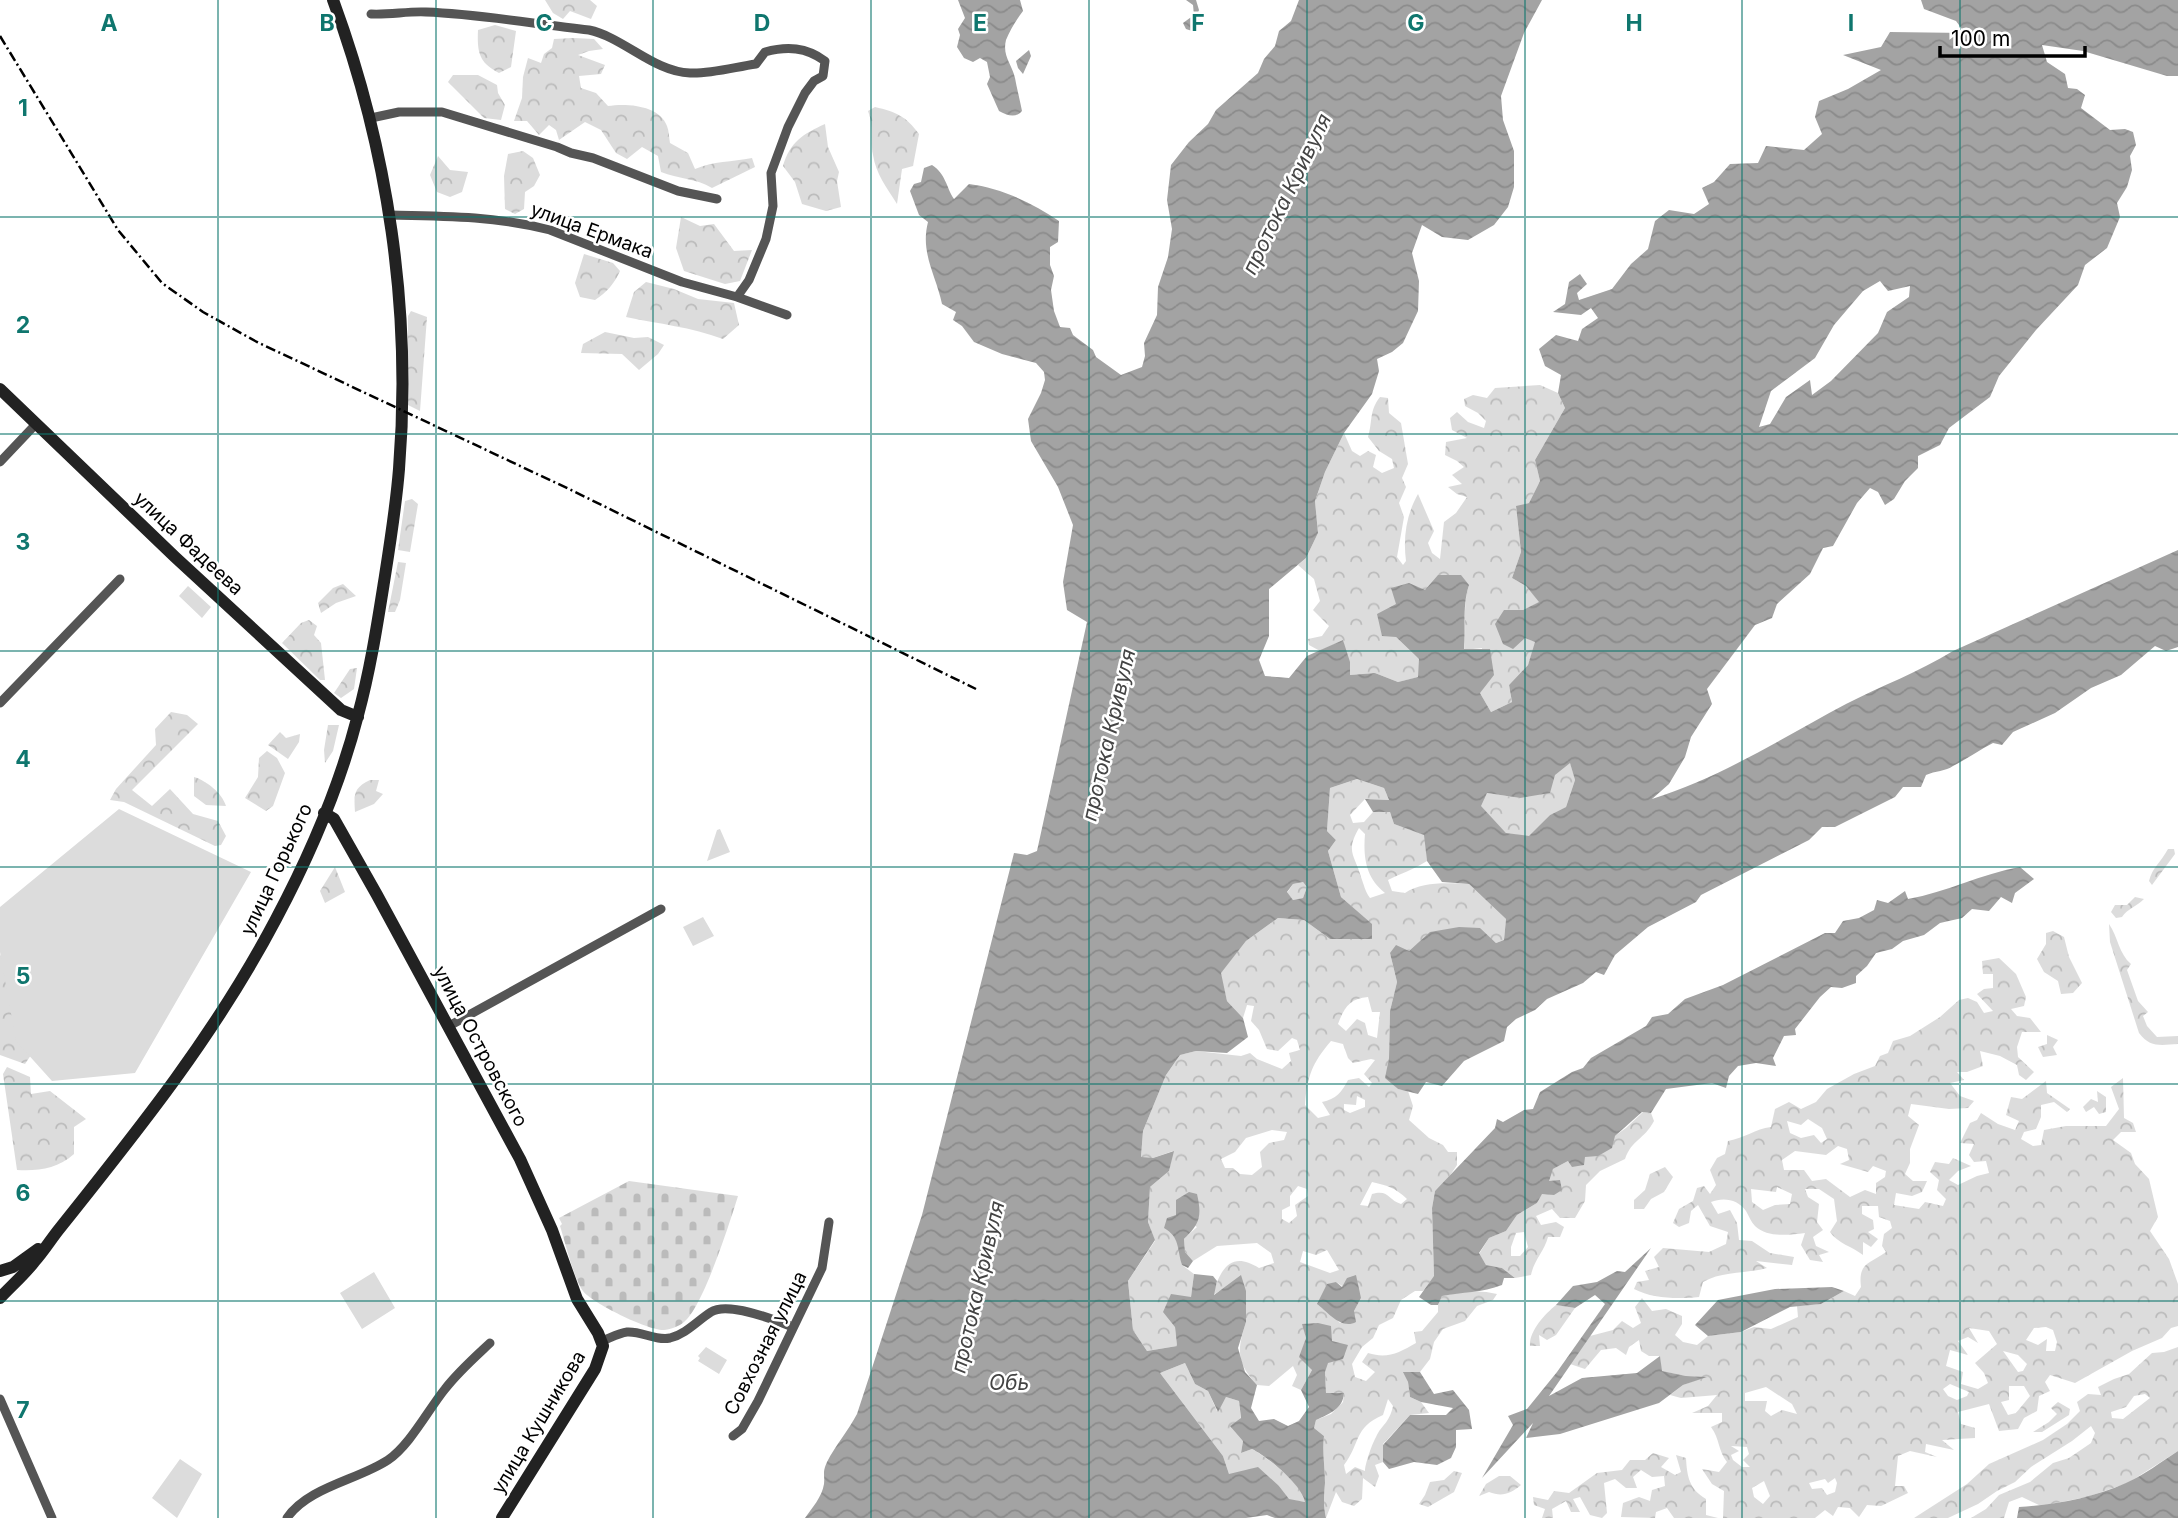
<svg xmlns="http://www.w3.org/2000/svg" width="2178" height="1518" font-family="Inter,sans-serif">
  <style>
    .forest { fill: url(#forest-crowns); fill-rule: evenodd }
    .cemetery { fill: url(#cemetery-stones) }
    .park { fill: #dcdcdc }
    .water { fill: url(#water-waves); fill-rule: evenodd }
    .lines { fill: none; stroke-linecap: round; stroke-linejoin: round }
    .street { stroke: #555; stroke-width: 9 }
    .secondary { stroke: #222; stroke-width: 12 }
    .rail { stroke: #000; stroke-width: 2.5; stroke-dasharray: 10 3.5 2 3.5; stroke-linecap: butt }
    .grid { fill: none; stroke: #0f766e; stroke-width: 2; stroke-opacity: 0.55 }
    .labels { text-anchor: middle; stroke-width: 5; stroke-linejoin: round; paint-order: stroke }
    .street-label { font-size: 19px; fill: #000; stroke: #fff }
    .water-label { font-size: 21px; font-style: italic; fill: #444; stroke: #fff }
    .grid-label { font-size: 23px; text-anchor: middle; font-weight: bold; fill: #0f766e; stroke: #fff; stroke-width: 5; stroke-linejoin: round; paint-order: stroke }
  </style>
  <defs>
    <pattern id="forest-crowns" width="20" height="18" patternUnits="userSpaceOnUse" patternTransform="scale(1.75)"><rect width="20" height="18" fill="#dcdcdc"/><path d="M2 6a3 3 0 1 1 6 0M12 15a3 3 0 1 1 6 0" fill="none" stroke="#bbb"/></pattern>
    <pattern id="cemetery-stones" width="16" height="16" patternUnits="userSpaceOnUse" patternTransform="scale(1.75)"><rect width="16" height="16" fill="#dcdcdc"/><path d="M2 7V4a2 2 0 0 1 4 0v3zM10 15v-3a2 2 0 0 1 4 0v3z" fill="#bbb"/></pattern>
    <pattern id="water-waves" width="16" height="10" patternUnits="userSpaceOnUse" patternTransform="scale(1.75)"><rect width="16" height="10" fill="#a3a3a3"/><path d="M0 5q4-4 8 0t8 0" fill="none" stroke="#8b8b8b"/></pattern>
  </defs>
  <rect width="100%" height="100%" fill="#fff"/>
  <path class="forest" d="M545,0H590L597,6L591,19L570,11L563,19L553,13Z
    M495,25L516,31L511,67L499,73C479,63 477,52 478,30Z
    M574,38L594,39L603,49L589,51L578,55L605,65L601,74L579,76L581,88L596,93L608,106C626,103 660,105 667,126C669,131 669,138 670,143L688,153L695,169C713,161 732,162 752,158L755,167L712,188C696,178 678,179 661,172L658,156L642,147L627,159L616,153L601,130L585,122L559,140L556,130L549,125L539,135L527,121H514L522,98L523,77L528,58L541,63L544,54L552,48L554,39Z
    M453,75H478L497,85L498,93L505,105L501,120L484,118L448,82Z
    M875,107C896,112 906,116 919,134L913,166L902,169L897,204C887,188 876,174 873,155C870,140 874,126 868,111Z
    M825,124L828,147L839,172L837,181L841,207L826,211L802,204L795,182L783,166C790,142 803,134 825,124Z
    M523,151L533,158L540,175L534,186L525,192L524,209L515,214L505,209L504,176L508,154Z
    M438,156L450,170L468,172L462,192L450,197L437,192L430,175Z
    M681,217L700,226L714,224L734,251L752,250L740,281L725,284L684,271L676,248Z
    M584,254L613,263L620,271C614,284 607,292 595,300L580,297L575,283Z
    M646,282L674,289L698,299L734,303L739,325L723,339C691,327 659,324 626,317L634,292Z
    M411,311L427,317L420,411L408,405V316Z
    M605,332L634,338L648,337L664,345L658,354L639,370L622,354L581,353L583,344Z
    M1540,385L1558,393L1565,408L1535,460L1540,481L1529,503L1516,507L1521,552L1512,578L1526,586L1540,602L1523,610H1504L1525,638L1536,642L1528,665L1509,685L1512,702L1491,712L1480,693L1482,648L1464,650C1467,628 1462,606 1469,585L1425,590L1397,604L1396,637L1419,659V677L1398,682L1375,673L1350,675L1343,640L1320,651L1309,645L1308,639L1322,636L1329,626L1313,610L1320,601L1314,579L1298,565L1306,558L1318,533L1315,501L1325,472L1344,433L1352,451L1360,456L1368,451L1376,455L1373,467L1382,473L1394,468L1392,459L1379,451L1368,437C1373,420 1369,411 1380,397L1388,398L1389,413L1401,423L1408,464L1402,478L1406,487L1399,503L1404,517L1397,557L1403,565L1406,561C1403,538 1406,515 1418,494L1434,531L1428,543L1432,553L1440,559L1444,522L1456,513L1467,497L1457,494L1448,487L1462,484L1452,475L1464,467L1457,461L1445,455L1446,442L1467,438L1452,430L1450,418L1457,412L1468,422L1484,428L1486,421L1478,413L1465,406L1464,399L1473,395L1487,398L1495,388Z
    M412,499L418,504L410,552L398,550L405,501Z
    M398,562L406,563L400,600L395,612H388Z
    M343,584L356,596L336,603L321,613L318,603L333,588Z
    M309,620L317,626L314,635L321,643L325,680H320L282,643L301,623Z
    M357,668L354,689L341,698L334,693L350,669Z
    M171,712L187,715L198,724L132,790L152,806L170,789L193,814L218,821L226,836L221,845L215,846L124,802L110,800L116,789L156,745L155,729Z
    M328,725H339L333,751L325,763L324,750Z
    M280,732L286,738L300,734L299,742L288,759L268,745Z
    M267,751L277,758L285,773L273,806L266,811L245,798L258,777L259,758Z
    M1570,762L1575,780L1566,807L1550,815L1529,837L1506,833L1480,806L1487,793L1520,798Z
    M194,777C207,781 222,793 226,806L206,805L194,796Z
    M1357,779L1384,788L1389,800L1365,799L1350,815L1353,823L1364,822L1373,812H1390L1394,824L1425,835L1427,861C1413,870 1402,873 1388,880L1392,891L1405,893C1422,881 1448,883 1469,884L1506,919L1504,940L1496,943L1480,929L1431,932L1409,951L1390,953L1397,982L1390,1011L1389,1058L1386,1078L1398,1089L1408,1091L1413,1106L1409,1120L1429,1138L1443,1145L1448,1152H1457V1165L1447,1180L1435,1191L1432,1208L1434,1277L1423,1291H1415L1401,1300L1393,1318L1379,1325L1373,1338L1362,1347L1352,1364L1355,1377L1366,1381L1375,1372L1362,1362L1368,1353C1387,1359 1399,1353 1416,1343L1414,1332L1422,1331L1438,1312V1305L1442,1296C1460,1292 1478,1289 1497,1294L1493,1300L1477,1306L1465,1321L1443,1329L1434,1342L1430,1359L1420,1372H1404L1408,1382L1410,1397L1421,1402L1429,1413L1410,1415L1383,1444V1462L1375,1465L1379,1476L1375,1487L1363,1478L1362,1499L1354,1506L1342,1502L1336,1492L1326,1518C1323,1505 1324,1496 1325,1483C1325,1467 1322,1452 1324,1436L1314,1428L1316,1420L1331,1414L1343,1402L1344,1393H1326L1325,1372L1332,1341L1303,1324L1306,1338L1302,1351L1312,1370L1301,1390L1292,1386L1297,1375L1293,1366L1269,1386L1257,1385C1236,1362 1237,1350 1246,1322L1226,1287L1213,1295C1220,1269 1231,1250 1259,1268L1274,1263L1271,1253L1257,1243L1217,1246L1193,1261L1185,1252L1184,1239L1197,1227L1176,1215L1172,1232L1179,1245L1182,1265L1194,1274L1191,1297L1175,1327L1177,1346L1147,1351L1133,1330L1128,1281L1155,1241L1148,1222L1150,1187L1169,1171L1173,1151L1153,1158H1141L1143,1131L1166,1075L1180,1055L1196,1051L1241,1056L1250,1053L1257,1059L1282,1069L1291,1061L1289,1053L1300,1050L1297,1040L1292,1038L1278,1051L1267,1049L1259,1030L1251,1021L1254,1006L1247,1005L1243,1018L1227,1001L1220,973L1246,941L1278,918L1304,920L1330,939L1371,938V924L1341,897L1328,851L1336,840L1327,831L1330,788ZM1359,828L1365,834C1363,858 1366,878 1385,893L1370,898C1365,891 1364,885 1361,877C1355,855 1345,852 1359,828ZM1368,997L1372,1012H1380L1377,1038L1368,1035L1365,1023L1357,1019L1346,1031L1338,1024C1344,1008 1350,998 1368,997ZM1331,1041L1343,1044L1348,1058L1353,1063L1371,1059L1375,1060L1364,1074L1372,1083L1369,1087L1359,1078L1348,1080C1342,1092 1336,1099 1322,1102L1330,1115L1318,1118L1305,1105C1307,1077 1312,1063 1331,1041ZM1357,1096L1365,1100V1107L1350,1113L1344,1110V1104L1356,1105ZM1272,1130L1287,1132L1284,1140L1269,1143L1260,1152L1262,1167L1252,1175L1240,1174L1233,1168H1225L1221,1159L1235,1152L1246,1138ZM1372,1182C1386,1185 1396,1188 1407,1199L1401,1204C1388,1200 1389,1189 1372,1194L1368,1206L1360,1205ZM1298,1186L1307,1189L1308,1196L1295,1205L1297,1216L1289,1223L1282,1219V1210L1290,1206V1196ZM1327,1250L1339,1270L1330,1273L1300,1262L1303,1251L1316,1255ZM1336,1282L1361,1298L1354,1311L1340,1323L1331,1314ZM1388,1399L1393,1406C1389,1424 1382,1424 1376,1437C1372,1444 1365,1464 1365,1471L1355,1467L1346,1474L1344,1465C1361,1443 1353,1428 1383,1415Z
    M370,780H379L376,791L383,794L374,804L355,812C354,795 353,788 370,780Z
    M2168,849H2174L2175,854L2152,885L2149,881C2152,868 2161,862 2168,849Z
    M335,867L345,892L325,903L320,891Z
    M1303,882L1307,887L1303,898L1293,900L1287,893L1293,884Z
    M2135,897L2144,899C2137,906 2127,909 2122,917L2116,918L2111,912L2115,905H2127Z
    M2109,924C2118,937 2119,954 2131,964L2127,970L2138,1001L2148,1012L2143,1016L2147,1026L2157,1037L2178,1036V1044C2161,1045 2150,1048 2139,1033L2110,942Z
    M2053,931L2064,937L2069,957L2082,983L2073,993L2061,994L2058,981L2044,972L2037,959L2046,944V933Z
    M0,954L14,982L33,1052L25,1064L0,1055Z
    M1999,958L2016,974L2026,997L2024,1006L2011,1009L2017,1016L2030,1018L2041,1032H2022L2017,1047L2018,1057L2034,1072L2026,1080L2019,1075L2017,1065L2000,1056L1980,1051L1983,1066L1967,1072H1957L1964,1080L1950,1083L1960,1096L1974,1101L1968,1108L1949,1109L1911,1104L1908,1116L1919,1125L1910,1149V1163L1905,1174L1913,1181H1927L1922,1192L1912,1196L1896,1193L1894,1205L1919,1209L1925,1202L1943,1206L1946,1199L1937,1190L1939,1180L1930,1172L1935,1162L1949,1164L1953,1158L1971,1166L1958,1171L1949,1180L1958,1185L1977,1176L1989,1173L1986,1161L1974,1162L1969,1155L1974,1144L1960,1143L1970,1123L1977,1120L1981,1113L1998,1124L2015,1130L2019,1121L2006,1115L2011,1097L2022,1099L2046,1081L2047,1093L2070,1109L2067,1112L2054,1102L2041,1105V1117L2036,1129L2024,1132L2021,1139L2033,1146L2041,1145L2044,1130L2066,1126H2106L2119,1109L2111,1087L2123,1078L2124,1118L2133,1123L2136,1132H2121L2113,1140L2131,1153L2135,1164L2149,1179L2158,1217L2150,1231L2169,1259L2178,1284V1326L2171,1328L2162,1338L2132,1351L2075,1383L2050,1375L2045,1382L2050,1391L2039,1396L2037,1411L2024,1418L2018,1429L1999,1431L1989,1404L1958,1412L1961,1424L1975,1428V1438L1942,1440L1954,1450L1926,1444L1925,1452L1937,1457L1910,1451L1898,1456L1895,1486H1904L1908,1493L1881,1506L1867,1505L1859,1517L1850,1508L1838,1507L1833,1516L1825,1510L1815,1518H1723L1724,1491L1712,1484L1702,1469L1719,1472L1727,1462C1718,1451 1720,1439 1711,1427L1722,1422V1413H1692L1708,1406L1717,1395L1681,1398L1670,1395L1683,1385L1704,1377L1686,1376L1661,1371L1660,1356H1649L1641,1351L1639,1340L1629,1347L1626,1355L1616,1348L1601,1350L1585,1369L1570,1364L1590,1336L1613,1330L1622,1321L1633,1328L1641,1323L1635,1307L1642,1298L1652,1311L1666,1309L1682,1316V1324L1675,1335L1683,1342L1697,1345L1708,1336L1741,1332L1754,1327L1771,1329L1798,1317L1797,1306L1821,1304L1844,1291L1855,1296L1861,1287C1858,1263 1869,1264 1886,1252L1882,1246L1884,1234L1892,1228L1890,1221L1879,1217L1878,1206H1862V1214L1873,1220L1874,1229L1868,1232L1878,1239L1871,1247L1863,1242V1255C1853,1247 1837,1243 1830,1232L1837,1221L1834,1199L1819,1189H1805L1808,1197L1819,1204L1817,1222L1823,1230L1813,1237L1816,1246L1829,1252L1819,1255L1823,1262L1810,1260L1801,1245L1805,1233C1788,1235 1768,1238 1755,1226C1751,1222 1749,1216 1746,1211C1738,1199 1723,1197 1711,1202L1718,1214L1730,1210L1737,1223L1739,1240L1752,1241L1770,1253L1794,1257L1792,1265L1756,1261L1767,1268C1745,1274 1722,1271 1703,1282L1699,1297C1678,1299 1653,1299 1634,1289L1637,1282L1649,1280L1645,1271L1659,1267L1654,1257L1663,1248L1709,1252L1726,1244L1728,1232L1710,1226L1698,1205L1691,1211L1689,1223L1679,1227L1673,1223L1679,1209L1693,1201L1697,1188L1704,1186L1710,1194L1716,1185L1710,1170L1717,1158L1725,1154L1728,1141C1745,1138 1755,1129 1771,1127L1775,1109L1789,1102L1801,1109L1816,1102L1827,1089L1854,1074L1875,1066L1880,1056L1888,1053L1893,1041L1910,1036L1940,1017L1959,1000L1968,998L1977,1002L1984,1013L1993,1011L1977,994L1984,989L1993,988V974H1983L1982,961ZM1808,1119L1822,1128L1827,1139L1821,1143L1814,1135L1801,1138L1790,1133L1787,1121L1801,1125ZM1838,1146L1847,1149L1849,1160L1840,1164L1868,1172L1873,1166L1886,1171L1885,1177L1876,1183V1194L1865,1190L1850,1197L1826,1179L1812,1181L1804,1170H1784L1782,1160L1795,1151L1826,1155ZM1777,1187L1792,1194L1790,1204L1775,1205L1763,1210L1752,1202L1751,1189L1776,1192ZM2046,1327L2053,1330L2057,1342L2055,1351H2046L2047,1339L2038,1345L2026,1340L2034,1328ZM1969,1328L1989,1331L1997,1344L1975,1363L1984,1373L1988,1383L1978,1389L1961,1384L1963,1372L1946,1366L1950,1350L1968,1355L1958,1341L1968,1337L1978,1343ZM2003,1351L2018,1355L2027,1364L2023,1371L2018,1372ZM1950,1384L1969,1392L1967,1396L1957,1400L1948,1396L1943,1389ZM2009,1386H2024L2030,1396L2016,1413L2008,1415L2001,1402L2009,1400ZM1766,1387L1792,1404L1797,1414L1782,1410L1771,1416L1765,1411L1767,1401H1745V1393ZM1731,1446L1747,1447L1749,1454L1743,1460L1750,1467H1742L1733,1460L1731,1455L1739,1451ZM1835,1478L1837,1483L1835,1492L1827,1495L1822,1488L1812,1489L1809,1483L1825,1479L1828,1483ZM1764,1481L1770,1496L1763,1504L1754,1497L1752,1488Z
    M2047,1035L2058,1040L2053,1047L2057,1055L2043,1057L2038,1047L2047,1044Z
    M7,1067L30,1077L31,1094L50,1091L86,1119L74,1127V1154C57,1169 39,1171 17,1170L3,1074Z
    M2097,1091L2106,1097V1112L2099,1114L2094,1107L2086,1112L2083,1107L2091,1099L2098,1102Z
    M1643,1112L1651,1113L1654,1121C1644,1140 1632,1139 1625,1159L1600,1171L1586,1185L1585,1201L1575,1218H1560L1552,1209L1536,1216L1541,1225L1556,1222L1564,1227L1560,1237H1548C1544,1252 1534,1260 1531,1275L1515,1278L1502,1268L1486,1265L1479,1254L1489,1238L1506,1231L1517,1215L1537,1203L1553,1169L1568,1161L1585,1157L1626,1128ZM1524,1232L1528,1247L1520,1256H1511V1247L1516,1233Z
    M1665,1167L1673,1177L1664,1192L1651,1199L1644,1209H1634V1200L1645,1190L1650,1174Z
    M1556,1305L1575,1308L1556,1335L1547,1340L1539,1335L1540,1346H1530C1529,1331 1545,1314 1556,1305Z
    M2178,1347V1451L2128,1483L2087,1497L2041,1506L2022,1497L2009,1502L2004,1518H1971L1986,1509L1999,1495L2030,1482L2053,1463L2069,1458L2091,1443L2095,1433L2091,1426L2072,1441L2031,1467L2015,1482L1997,1491L1978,1504L1948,1518H1914L1967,1484L1989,1464L2043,1440L2067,1424L2080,1411L2077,1402L2088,1394L2101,1395L2098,1387L2114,1379L2129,1374L2152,1353L2164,1352ZM2145,1394L2150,1398L2123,1419L2112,1418L2111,1412L2126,1407L2134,1396Z
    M1185,1363L1195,1384L1208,1391L1217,1411L1226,1397L1239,1401L1243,1441L1241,1453L1252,1449C1268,1458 1302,1484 1306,1502L1289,1500L1279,1486L1229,1474L1223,1456L1160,1373Z
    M2058,1402L2070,1409L2069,1415L2042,1432H2033L2049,1422L2057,1414L2051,1408Z
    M1653,1453L1669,1458L1661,1467L1675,1475L1681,1472L1676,1455L1686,1458C1687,1476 1689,1489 1706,1499V1515L1718,1518H1674L1667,1508L1656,1512L1655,1518L1621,1517L1623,1503L1639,1497L1650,1501L1652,1490L1665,1486L1664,1476L1652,1477L1641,1470L1633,1477L1637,1488H1626L1615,1479L1604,1483L1607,1513L1602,1518L1590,1515L1580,1497L1573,1499L1580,1512H1571L1566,1501L1552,1509L1553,1518H1542L1545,1509L1534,1505L1533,1497L1548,1500L1554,1491L1569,1493L1597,1473L1622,1470L1630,1460H1645Z
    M1454,1471L1462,1473L1454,1492L1428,1507L1419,1504L1425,1495L1430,1482L1444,1480Z
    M1499,1476H1510L1521,1485C1510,1494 1502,1497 1489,1492L1479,1496L1486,1484Z"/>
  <path class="cemetery" d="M629,1181L738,1196C730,1222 703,1307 684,1322C680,1326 669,1330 664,1330C649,1331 592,1303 583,1291C574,1279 565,1242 560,1226L562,1224L559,1218Z"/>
  <path class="park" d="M188,586L211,607L202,618L179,596Z
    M119,809L251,872L135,1073L52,1081L16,1041L0,952V907Z
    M720,829L730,852L707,861L717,830Z
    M703,917L714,936L693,946L683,927Z
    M374,1272L395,1308L362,1329L340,1293Z
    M706,1347L727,1360L719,1374L698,1361L700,1358L698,1356Z
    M180,1459L202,1474L177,1518L152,1498Z"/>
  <path class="water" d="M958,0H1020L1023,11C1017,19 1010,30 1006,40C1002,56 1012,64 1015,78C1017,89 1020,100 1022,111C1015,119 1007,115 999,111L987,84L990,77L987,62L980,58L973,62L964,58L957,47L960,35L958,29L965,18Z
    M1186,0H1196L1199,10L1197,15L1200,21L1192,31L1186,29L1183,23L1194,15L1193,5Z
    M1299,0H1542L1524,33L1501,96L1503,120L1514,151V187L1508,207L1494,225L1468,240L1442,237L1422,225L1412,253L1419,281L1418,311L1403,343L1392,352L1377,359L1379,371L1372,394L1344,433L1325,472L1315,501L1318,533L1306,558L1269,589V636L1259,660L1265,676L1289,678L1307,656L1343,640L1350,662V675L1375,673L1398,682L1418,677L1419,659L1396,637L1382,636L1377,614L1396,604L1391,588L1409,583L1425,590L1438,575H1461L1469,585C1462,606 1466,627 1464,649H1490L1494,675L1480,693L1491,712L1512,702L1509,685L1528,665L1535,642L1525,638L1513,649L1503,644L1495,624L1504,610H1523L1539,602L1526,586L1512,578L1521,552L1516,506L1529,503L1540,481L1535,460L1565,408L1558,393L1561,375L1545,366L1539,349L1556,335L1578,341L1582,329L1598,318L1591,308L1581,315L1553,312L1565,304L1569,282L1580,274L1587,284L1577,293L1579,300L1612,289L1631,264L1648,249L1655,221L1669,210L1694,214L1709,204L1702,188L1714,182L1730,164L1758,163L1766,146L1804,150L1822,134L1815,117L1819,101L1848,89L1881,70L1843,55L1881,47L1890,32L1965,33L1956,21L1924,9L1921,0H2178V76H2167L2083,51L2042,45L2047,62L2065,74L2068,88L2077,89L2085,95L2081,108L2110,130L2125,129L2133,132L2136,145L2130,156L2132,170L2127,187L2117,203L2120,217L2107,248L2085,265L2078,285L2036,330L1999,376L1990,397L1949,428L1940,445L1918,456V468L1905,481L1894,499L1885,505L1878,492L1870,488L1857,503L1833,546L1823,548L1810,574L1777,604L1772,618L1755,625L1707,689L1712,704L1691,737L1685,757L1669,784L1652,799C1720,778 1784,737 1846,704C1881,686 1919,672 1953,651L2178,550V647L2166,651L2155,646L2121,675L2091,688L2055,713L2013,732L2002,745L1993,743C1979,750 1967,759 1953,766C1946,771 1935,771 1926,775L1921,787H1903L1895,797L1835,827H1822L1809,840L1701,895L1696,902L1648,927L1615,955L1604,975L1596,972L1583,983L1547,999L1535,1010L1516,1019L1507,1027L1504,1041L1464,1061L1442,1086L1426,1082L1418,1094L1398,1089L1385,1078L1389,1058L1390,1011L1397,982L1390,953L1396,945L1409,951L1430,932L1459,927L1480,928L1496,943L1504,940L1506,919L1469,884L1442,882L1427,861L1424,835L1394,824L1390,812H1373L1365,799L1389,800L1384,788L1357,779L1330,788L1327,831L1336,840L1328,851L1341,897L1372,924V939H1330L1304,920L1278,918L1246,941L1221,973L1227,1001L1243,1018L1248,1037L1227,1053L1196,1051L1180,1055L1166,1075L1143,1131L1141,1157L1153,1158L1174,1151L1169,1171L1150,1187L1148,1222L1155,1240L1128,1281L1133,1330L1147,1351L1177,1346L1175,1327L1163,1312L1171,1294L1191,1297L1194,1274L1213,1276L1217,1281L1214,1295L1241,1275L1246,1291V1322L1238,1348L1245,1372L1257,1385L1251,1408L1259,1421L1274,1419L1288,1426L1299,1421L1309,1407L1301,1390L1312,1370L1299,1357L1306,1338L1302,1324L1318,1323L1331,1326L1332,1341L1348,1345L1343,1359L1328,1363L1325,1372L1326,1393H1344C1343,1409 1329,1414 1316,1420L1314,1428L1324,1436C1322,1452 1325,1467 1325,1483C1324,1496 1323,1505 1326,1518H1275L1267,1515L1246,1518H805C812,1508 822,1497 824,1484C825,1474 822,1473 827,1462C835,1446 848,1431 857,1414L922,1215L1014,853L1027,855L1037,851L1087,622L1067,610L1063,582L1073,525L1058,487L1031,441L1028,419L1041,393L1045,380L1044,372L1036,363L1002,354L974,342L962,326L953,320L956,312L942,304C936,275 920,253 928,222L919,215L910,191L914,184L921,182L924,168L932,165C946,174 946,187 954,199L969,184C1001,188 1033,203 1059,221L1058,242L1050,247V265L1054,276L1051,290L1054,311L1060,327L1070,328L1073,335L1093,350L1096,357L1121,375L1142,367L1145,356L1144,343L1157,315L1158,287L1168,257L1172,229L1167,200L1171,165L1189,142L1208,124L1216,110L1258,73L1264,59L1275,46L1279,31L1291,21ZM1880,281L1888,291L1910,286L1909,297L1887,312L1878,333L1831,381L1812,395L1810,380L1786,397L1770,424L1759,427L1771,391L1815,358L1834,325L1863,291ZM1570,763L1575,780L1566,807L1550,815L1529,836L1506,833L1481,806L1487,793L1520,798L1550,793L1555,775ZM1303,882L1307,887L1303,898L1293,900L1287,892L1293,884ZM1185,1363L1195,1384L1208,1391L1218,1412L1226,1397L1239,1401L1241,1418L1230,1426L1243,1441L1241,1453L1252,1449C1268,1457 1302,1485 1305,1502L1289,1499L1279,1486L1258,1467L1229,1474L1223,1456L1160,1373Z
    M1029,50L1031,56L1023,74L1018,68L1016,61Z
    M2020,867L2034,879L2015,893L2012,903L2001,897L1989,911L1972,909L1962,918L1940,923L1924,935L1903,941L1892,949L1876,953L1867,966L1856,976V983L1842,988L1831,987L1820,997L1795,1029L1796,1035L1784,1036L1773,1058L1776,1066L1756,1063L1738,1066L1729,1076L1726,1088L1712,1083L1666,1089L1651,1113L1642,1112L1615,1136L1612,1148L1598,1156L1585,1157L1584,1165L1572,1167L1568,1161L1553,1169L1549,1181L1560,1180L1562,1190L1554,1195L1542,1194L1537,1203L1517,1215L1506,1231L1489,1238L1479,1253L1486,1265L1502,1268L1515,1278H1504L1502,1285C1482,1293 1462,1292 1442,1296L1438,1305H1431L1419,1297L1434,1276L1432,1208L1435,1191L1495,1128L1497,1119L1503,1122L1524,1110L1533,1109L1540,1092L1572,1072L1583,1068L1591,1058L1646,1026L1652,1017L1668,1014L1685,999L1723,985L1825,933H1835L1843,921L1859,918L1874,910L1877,900L1888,903L1905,891L1908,899C1947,892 1981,874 2020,867Z
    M1189,1192L1197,1194C1202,1216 1200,1224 1184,1239L1185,1252L1193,1261L1188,1268L1182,1265C1177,1249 1180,1237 1164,1228L1167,1218L1176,1215V1200Z
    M1651,1248L1549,1396L1582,1378L1637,1373L1660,1356L1662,1371L1686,1376L1707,1377L1683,1385L1659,1403L1560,1434L1526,1438L1533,1423L1482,1478L1513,1425L1508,1416L1527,1409L1557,1372L1605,1304L1595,1295L1575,1308L1556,1305L1573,1286L1597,1282L1617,1271L1625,1272Z
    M1356,1275L1361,1298L1354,1311L1356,1322C1341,1330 1328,1312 1317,1304L1327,1284L1336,1282L1342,1287L1347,1278Z
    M1832,1287L1844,1291L1821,1304L1790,1307L1741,1332L1708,1336L1695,1325L1718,1300L1775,1289Z
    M1403,1372H1420L1434,1394L1453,1390L1469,1410L1472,1429L1456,1430V1447L1451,1458L1437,1465L1414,1462L1389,1469L1383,1462V1445L1410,1415H1446L1453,1408L1421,1402L1410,1397L1408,1382Z
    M2178,1451V1518H2017L2019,1507C2055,1505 2092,1498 2126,1483C2144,1475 2161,1462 2178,1451Z"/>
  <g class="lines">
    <path class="street" d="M371,14C390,15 408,11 426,12C480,14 534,24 589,30C623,37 654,72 690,73C711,74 735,67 756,64L765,52C787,46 806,47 825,61L823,76L814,81L805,93L788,127L771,173L773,206L766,239L749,280L737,297
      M371,118L399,112H442L557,147L571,153L593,158L678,191L717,199
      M389,215C444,216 496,216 550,230L682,282L737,297L787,315
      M0,462L36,424
      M0,703L120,579
      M449,1026L661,909
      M602,1341C610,1338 619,1333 627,1332C642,1331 655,1341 670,1338C686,1334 697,1321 711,1312C728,1301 775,1320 793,1327
      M0,1399L52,1518
      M733,1436L742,1429L758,1401L822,1268L829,1222
      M287,1518C308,1487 358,1480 388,1460C410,1445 428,1410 445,1389C458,1372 474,1358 490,1343"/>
    <path class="secondary" d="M0,389L175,557L341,710L358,717
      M324,813L334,819L377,895L520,1159L552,1230L577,1299L598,1333L603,1346L595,1369L502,1518
      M0,1271L13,1267L38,1249
      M0,1298C11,1286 24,1275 34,1262C44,1251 51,1239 60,1228C140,1128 216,1033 276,919C310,855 340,785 358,715C370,671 377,626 384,582C390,544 396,507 399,469C412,310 388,149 333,0"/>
    <path class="rail" d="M0,36L118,230L162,283L203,312L257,342L569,489L976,689"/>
  </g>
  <path class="grid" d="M218,0V1518M436,0V1518M653,0V1518M871,0V1518M1089,0V1518M1307,0V1518M1525,0V1518M1742,0V1518M1960,0V1518M0,217H2178M0,434H2178M0,651H2178M0,867H2178M0,1084H2178M0,1301H2178"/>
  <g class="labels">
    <g class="street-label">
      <text transform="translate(592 230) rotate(20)" y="7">улица Ермака</text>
      <text transform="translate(189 543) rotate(43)" y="7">улица Фадеева</text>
      <text transform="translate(276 869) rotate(-65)" y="7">улица Горького</text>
      <text transform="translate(481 1046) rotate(62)" y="7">улица Островского</text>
      <text transform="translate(765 1343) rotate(-63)" y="7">Совхозная улица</text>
      <text transform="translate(538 1422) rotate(-59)" y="7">улица Кушникова</text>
    </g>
    <g class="water-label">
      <text transform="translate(1287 194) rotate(-64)" y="7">протока Кривуля</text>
      <text transform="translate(1109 735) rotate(-77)" y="7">протока Кривуля</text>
      <text transform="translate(978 1287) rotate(-77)" y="7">протока Кривуля</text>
      <text x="1009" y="1390">Обь</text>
    </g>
  </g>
  <g class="grid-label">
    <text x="109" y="31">A</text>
    <text x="327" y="31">B</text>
    <text x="544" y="31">C</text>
    <text x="762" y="31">D</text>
    <text x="980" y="31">E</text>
    <text x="1198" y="31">F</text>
    <text x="1416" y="31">G</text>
    <text x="1634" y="31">H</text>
    <text x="1851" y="31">I</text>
    <text x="23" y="116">1</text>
    <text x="23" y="333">2</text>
    <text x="23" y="550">3</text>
    <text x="23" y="767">4</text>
    <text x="23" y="984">5</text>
    <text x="23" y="1201">6</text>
    <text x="23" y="1418">7</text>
  </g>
  <path d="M1940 46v10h145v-10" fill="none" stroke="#000000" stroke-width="3.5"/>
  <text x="1951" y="46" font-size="21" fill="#000000" stroke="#ffffff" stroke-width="5" paint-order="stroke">100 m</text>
</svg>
